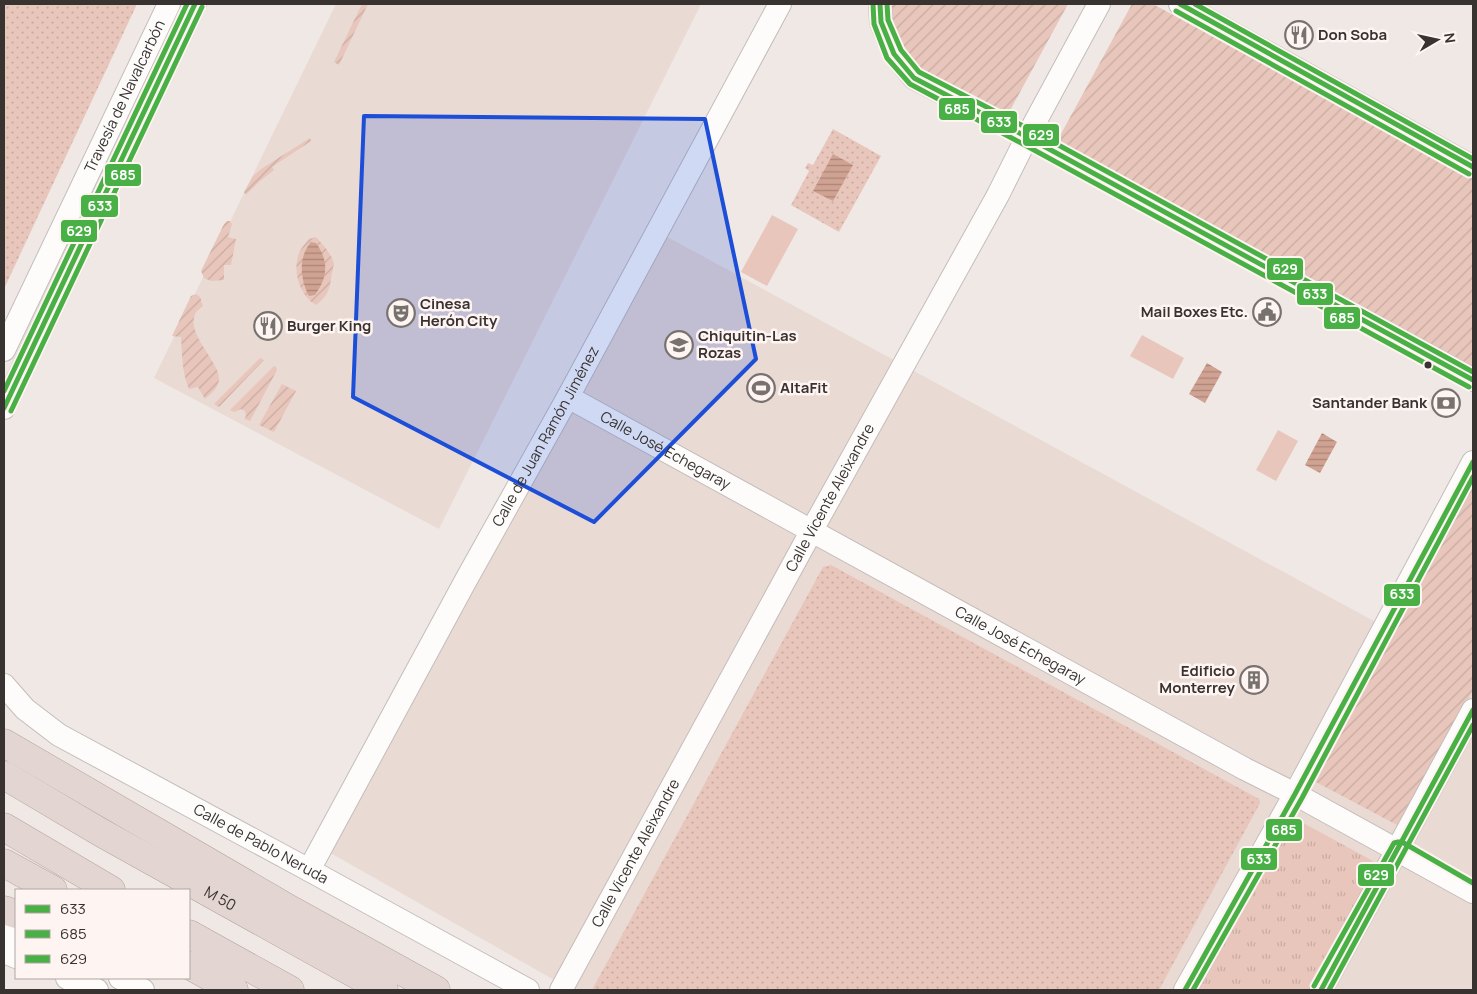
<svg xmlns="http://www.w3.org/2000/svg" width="1477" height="994" font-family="Manrope,sans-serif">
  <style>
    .built { fill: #eadad4 }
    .grass { fill: url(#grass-dots) }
    .park { fill: url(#park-tufts) }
    .garden { fill: url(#garden-furrows) }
    .pitch { fill: #e8c6bb }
    .water { fill: url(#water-rules) }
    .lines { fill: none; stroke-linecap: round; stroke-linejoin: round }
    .minor-casing { stroke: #c3bdbb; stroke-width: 24 }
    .highway-casing { stroke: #b7a59f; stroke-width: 29 }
    .minor { stroke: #fdfcfb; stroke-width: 22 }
    .highway { stroke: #e3d5d1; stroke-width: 28 }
    .bus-1-casing { stroke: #fef4f1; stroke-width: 9 }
    .bus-2-casing { stroke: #fef4f1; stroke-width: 9 }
    .bus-3-casing { stroke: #fef4f1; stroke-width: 9 }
    .bus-1 { stroke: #49b046; stroke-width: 5 }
    .bus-2 { stroke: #49b046; stroke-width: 5 }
    .bus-3 { stroke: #49b046; stroke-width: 5 }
    .marked { fill: #1d4ed8; fill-opacity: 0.2; stroke: #1d4ed8; stroke-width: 4; stroke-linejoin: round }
    .bus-dot { fill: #383230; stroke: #fef4f1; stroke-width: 2 }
    .labels { text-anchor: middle; stroke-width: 5; stroke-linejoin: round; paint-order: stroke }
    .poi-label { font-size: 15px; font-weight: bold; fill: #383230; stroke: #fef4f1; text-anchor: start }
    .street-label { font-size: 15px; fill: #383230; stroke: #fef4f1 }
    .line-badge { stroke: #fef4f1; stroke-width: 2 }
    .badge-label { font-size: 14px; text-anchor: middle; font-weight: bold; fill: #fff }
  </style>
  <defs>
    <pattern id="grass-dots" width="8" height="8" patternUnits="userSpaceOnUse" patternTransform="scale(1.25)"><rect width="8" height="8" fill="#e8c6bb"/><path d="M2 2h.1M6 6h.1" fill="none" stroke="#c8aba1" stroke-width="1.8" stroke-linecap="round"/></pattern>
    <pattern id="park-tufts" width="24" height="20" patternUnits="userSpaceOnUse" patternTransform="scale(1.25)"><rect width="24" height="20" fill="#e8c6bb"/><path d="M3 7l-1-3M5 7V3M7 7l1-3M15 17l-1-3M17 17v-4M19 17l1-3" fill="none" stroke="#c8aba1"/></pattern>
    <pattern id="garden-furrows" width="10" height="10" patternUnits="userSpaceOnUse" patternTransform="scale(1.25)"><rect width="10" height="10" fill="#e8c6bb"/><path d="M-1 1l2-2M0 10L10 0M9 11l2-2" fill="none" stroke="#c8aba1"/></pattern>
    <pattern id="water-rules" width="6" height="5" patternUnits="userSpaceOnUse" patternTransform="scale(1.25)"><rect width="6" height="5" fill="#d0a292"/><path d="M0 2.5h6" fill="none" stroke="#aa8578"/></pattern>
  </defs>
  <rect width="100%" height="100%" fill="#f0e8e5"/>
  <path class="built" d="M336,4H701L439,529L154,378Z
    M662,234L1473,675V990H572L327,851Z"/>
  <path class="grass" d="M4,4H137L4,289Z
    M833,129L881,156L839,232L791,205L809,171L805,168L808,163L813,165Z
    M831,565L1259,799L1260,803L1159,990H592L823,567Z"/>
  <path class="park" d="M1296,819L1373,861L1363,892L1310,990H1197L1277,847Z"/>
  <path class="garden" d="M362,4H368L339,65L334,62Z
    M891,4H1068L1007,116L916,67L902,46L892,17Z
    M1132,4H1153L1473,179V370L1056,143Z
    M310,138L311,141L272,167L274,170L260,181L247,194H245L244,192L253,176L261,169Z
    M227,221H230L232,224L228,237L236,239L231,265H224V280L211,281L204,278L201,271L224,224Z
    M316,237C323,245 332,254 334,264C329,282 333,293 316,305C300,296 293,273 298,256C300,249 305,244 309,239Z
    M196,294L200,297L203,306C201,308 199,309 197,311C182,332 221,362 219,380C218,388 211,394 205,399L198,387L189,389C182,373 182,355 181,337L172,336L191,296Z
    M260,358L264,360L219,407L214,404Z
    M274,366L276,367L277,370L250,421L245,419L246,415L245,411L241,409L234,412L230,410Z
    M282,384L296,391L274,432L259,425Z
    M1473,485V690L1399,826L1312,780L1395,627L1442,544Z"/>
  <path class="pitch" d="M772,215L798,229L767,286L741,272Z
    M1142,335L1184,358L1173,379L1130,356Z
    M1278,430L1298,441L1276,481L1256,470Z"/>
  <path class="water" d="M833,154L853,165L833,201L813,191Z
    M311,242L316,243C329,261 328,277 315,295L309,296C300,279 298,257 311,242Z
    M1207,363L1222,372L1205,403L1189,394Z
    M1322,433L1337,442L1320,473L1305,465Z"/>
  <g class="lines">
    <defs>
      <g id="minor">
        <path d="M880,4L881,22L894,54L914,78L1027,137L1473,380"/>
        <path d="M1180,4L1473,167"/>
        <path id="s1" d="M4,350L169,4"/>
        <path id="s2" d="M568,397L1245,769L1295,794L1473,892"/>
        <path d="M4,408L195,4"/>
        <path id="s3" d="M4,685L25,709L59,735L309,870L528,990"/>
        <path id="s4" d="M309,870L466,580L568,397L780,4"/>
        <path d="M4,934L16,938"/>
        <path d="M4,952L16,957"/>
        <path d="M67,978L97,990"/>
        <path d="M120,978L143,990"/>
        <path id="s5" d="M561,990L812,530L998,195L1027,137L1099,4"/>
        <path d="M1185,990L1295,794L1473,462"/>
        <path d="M1321,990L1473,710"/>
      </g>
      <g id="highway">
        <path d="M4,743L291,910L436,990"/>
        <path id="s6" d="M4,775L100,832L384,990"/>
        <path d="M4,827L111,890"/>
        <path d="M4,863L53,890"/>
        <path d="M4,910L16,914"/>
        <path d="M189,934L290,990"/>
        <path d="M189,965L234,990"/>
      </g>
    </defs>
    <use href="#minor" class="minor-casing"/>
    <use href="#highway" class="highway-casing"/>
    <use href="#minor" class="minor"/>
    <use href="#highway" class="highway"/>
    <defs>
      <path id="bus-1" d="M880,4L881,22L894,54L914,78L1027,137L1473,380
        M1180,4L1473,167
        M4,408L195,4
        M1185,990L1295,794L1473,462
        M1321,990L1473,710"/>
      <path id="bus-2" d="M873,4L874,24L887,58L910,84L1023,144L1469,387
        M1176,11L1469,174
        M11,411L202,7
        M1193,990L1302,798L1473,477
        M1329,990L1473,725"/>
      <path id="bus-3" d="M887,4L888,20L901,50L919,72L1031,130L1473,372
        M1195,4L1473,159
        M4,391L187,4
        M1314,986L1394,843L1398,842H1402L1473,883"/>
    </defs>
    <use href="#bus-1" class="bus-1-casing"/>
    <use href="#bus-2" class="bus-2-casing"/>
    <use href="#bus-3" class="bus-3-casing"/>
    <use href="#bus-1" class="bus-1"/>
    <use href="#bus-2" class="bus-2"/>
    <use href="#bus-3" class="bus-3"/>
  </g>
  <path class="marked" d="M364,116L705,119L756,359L594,522L353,397Z"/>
  <defs>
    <symbol id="restaurant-ring" viewBox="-11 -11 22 22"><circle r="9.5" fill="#fef4f1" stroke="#78726f" stroke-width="1.5"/><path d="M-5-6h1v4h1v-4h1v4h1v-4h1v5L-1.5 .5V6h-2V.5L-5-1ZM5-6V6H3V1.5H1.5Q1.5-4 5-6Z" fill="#78726f"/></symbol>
    <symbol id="civic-ring" viewBox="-11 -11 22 22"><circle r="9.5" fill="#fef4f1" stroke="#78726f" stroke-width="1.5"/><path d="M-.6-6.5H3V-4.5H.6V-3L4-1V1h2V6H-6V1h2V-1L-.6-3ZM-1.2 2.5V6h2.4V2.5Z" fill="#78726f"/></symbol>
    <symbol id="theatre-ring" viewBox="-11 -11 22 22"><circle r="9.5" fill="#fef4f1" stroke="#78726f" stroke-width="1.5"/><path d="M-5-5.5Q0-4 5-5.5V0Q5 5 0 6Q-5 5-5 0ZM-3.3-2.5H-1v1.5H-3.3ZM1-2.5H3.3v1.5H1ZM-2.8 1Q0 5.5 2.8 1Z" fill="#78726f"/></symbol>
    <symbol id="school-ring" viewBox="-11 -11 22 22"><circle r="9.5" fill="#fef4f1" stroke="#78726f" stroke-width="1.5"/><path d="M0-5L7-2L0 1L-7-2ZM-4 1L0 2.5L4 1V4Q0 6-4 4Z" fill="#78726f"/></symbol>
    <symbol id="stadium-ring" viewBox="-11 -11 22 22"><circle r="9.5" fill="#fef4f1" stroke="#78726f" stroke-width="1.5"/><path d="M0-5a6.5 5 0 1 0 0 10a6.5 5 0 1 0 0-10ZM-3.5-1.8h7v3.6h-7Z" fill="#78726f"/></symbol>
    <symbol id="bank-ring" viewBox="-11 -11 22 22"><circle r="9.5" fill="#fef4f1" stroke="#78726f" stroke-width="1.5"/><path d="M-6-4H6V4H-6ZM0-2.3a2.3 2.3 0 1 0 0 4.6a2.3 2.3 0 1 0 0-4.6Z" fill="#78726f"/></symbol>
    <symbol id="building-ring" viewBox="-11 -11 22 22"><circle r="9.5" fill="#fef4f1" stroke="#78726f" stroke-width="1.5"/><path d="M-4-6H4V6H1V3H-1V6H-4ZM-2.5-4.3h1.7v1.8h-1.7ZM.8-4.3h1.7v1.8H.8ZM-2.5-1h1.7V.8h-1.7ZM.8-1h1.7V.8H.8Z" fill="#78726f"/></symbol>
  </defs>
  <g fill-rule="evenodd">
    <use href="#restaurant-ring" x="1283" y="19" width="32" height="32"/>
    <use href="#civic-ring" x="1251" y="296" width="32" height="32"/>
    <use href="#theatre-ring" x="385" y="297" width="32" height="32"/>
    <use href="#restaurant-ring" x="252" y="310" width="32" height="32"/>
    <use href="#school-ring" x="663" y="329" width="32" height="32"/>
    <use href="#stadium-ring" x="745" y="372" width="32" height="32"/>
    <use href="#bank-ring" x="1430" y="387" width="32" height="32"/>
    <use href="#building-ring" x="1238" y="664" width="32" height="32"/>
  </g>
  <circle class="bus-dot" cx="1428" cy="365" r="4.5"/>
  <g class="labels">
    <g class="poi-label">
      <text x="1318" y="40">Don Soba</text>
      <text x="420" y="309">Cinesa<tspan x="420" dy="17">Herón City</tspan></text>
      <text x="1248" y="317" text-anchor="end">Mail Boxes Etc.</text>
      <text x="287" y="331">Burger King</text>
      <text x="698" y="341">Chiquitin-Las<tspan x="698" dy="17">Rozas</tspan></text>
      <text x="780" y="393">AltaFit</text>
      <text x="1427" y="408" text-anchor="end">Santander Bank</text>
      <text x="1235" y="676" text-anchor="end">Edificio<tspan x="1235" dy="17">Monterrey</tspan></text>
    </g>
    <g class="street-label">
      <text dy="5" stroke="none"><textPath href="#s1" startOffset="281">Travesía de Navalcarbón</textPath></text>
      <text dy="5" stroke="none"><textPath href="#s4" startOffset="494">Calle de Juan Ramón Jiménez</textPath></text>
      <text dy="5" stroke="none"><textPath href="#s2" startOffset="111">Calle José Echegaray</textPath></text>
      <text dy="5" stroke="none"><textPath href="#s5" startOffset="561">Calle Vicente Aleixandre</textPath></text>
      <text dy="5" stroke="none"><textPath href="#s2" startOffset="516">Calle José Echegaray</textPath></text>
      <text dy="5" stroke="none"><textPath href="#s3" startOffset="304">Calle de Pablo Neruda</textPath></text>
      <text dy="5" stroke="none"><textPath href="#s5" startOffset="156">Calle Vicente Aleixandre</textPath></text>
      <text dy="5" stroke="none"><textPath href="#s6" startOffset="249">M 50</textPath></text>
    </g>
  </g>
  <g class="line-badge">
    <rect x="938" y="97" width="38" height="24" rx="5" fill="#49b046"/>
    <rect x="980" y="110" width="38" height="24" rx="5" fill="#49b046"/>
    <rect x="1022" y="123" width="38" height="24" rx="5" fill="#49b046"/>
    <rect x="104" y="163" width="38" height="24" rx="5" fill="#49b046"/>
    <rect x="80" y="194" width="39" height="24" rx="5" fill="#49b046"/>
    <rect x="60" y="219" width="38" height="24" rx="5" fill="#49b046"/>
    <rect x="1266" y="257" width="38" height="24" rx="5" fill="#49b046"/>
    <rect x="1296" y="282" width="38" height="24" rx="5" fill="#49b046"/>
    <rect x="1323" y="306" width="38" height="24" rx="5" fill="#49b046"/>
    <rect x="1383" y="583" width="38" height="24" rx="5" fill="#49b046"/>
    <rect x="1265" y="818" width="38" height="24" rx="5" fill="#49b046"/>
    <rect x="1240" y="847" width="38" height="24" rx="5" fill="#49b046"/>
    <rect x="1357" y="863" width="38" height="24" rx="5" fill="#49b046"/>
  </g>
  <g class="badge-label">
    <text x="957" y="114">685</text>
    <text x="999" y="127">633</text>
    <text x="1041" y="140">629</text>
    <text x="123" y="180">685</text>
    <text x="100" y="211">633</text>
    <text x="79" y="236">629</text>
    <text x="1285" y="274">629</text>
    <text x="1315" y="299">633</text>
    <text x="1342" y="323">685</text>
    <text x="1402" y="599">633</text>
    <text x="1284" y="835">685</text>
    <text x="1259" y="864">633</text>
    <text x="1376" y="880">629</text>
  </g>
  <rect width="1477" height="994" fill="none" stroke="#383230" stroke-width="10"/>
  <rect x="15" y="889" width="175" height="90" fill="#fef4f1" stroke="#afa6a4"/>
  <rect x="25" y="905" width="25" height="8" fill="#49b046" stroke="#afa6a4"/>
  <text x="60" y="914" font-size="15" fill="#383230">633</text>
  <rect x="25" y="930" width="25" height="8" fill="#49b046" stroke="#afa6a4"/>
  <text x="60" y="939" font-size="15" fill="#383230">685</text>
  <rect x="25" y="955" width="25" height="8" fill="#49b046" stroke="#afa6a4"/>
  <text x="60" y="964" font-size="15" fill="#383230">629</text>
  <g transform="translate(1437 40) rotate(81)" stroke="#fef4f1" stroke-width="4" paint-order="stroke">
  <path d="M0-4L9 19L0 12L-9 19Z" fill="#383230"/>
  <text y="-8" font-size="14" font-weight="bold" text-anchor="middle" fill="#383230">N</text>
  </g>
</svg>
